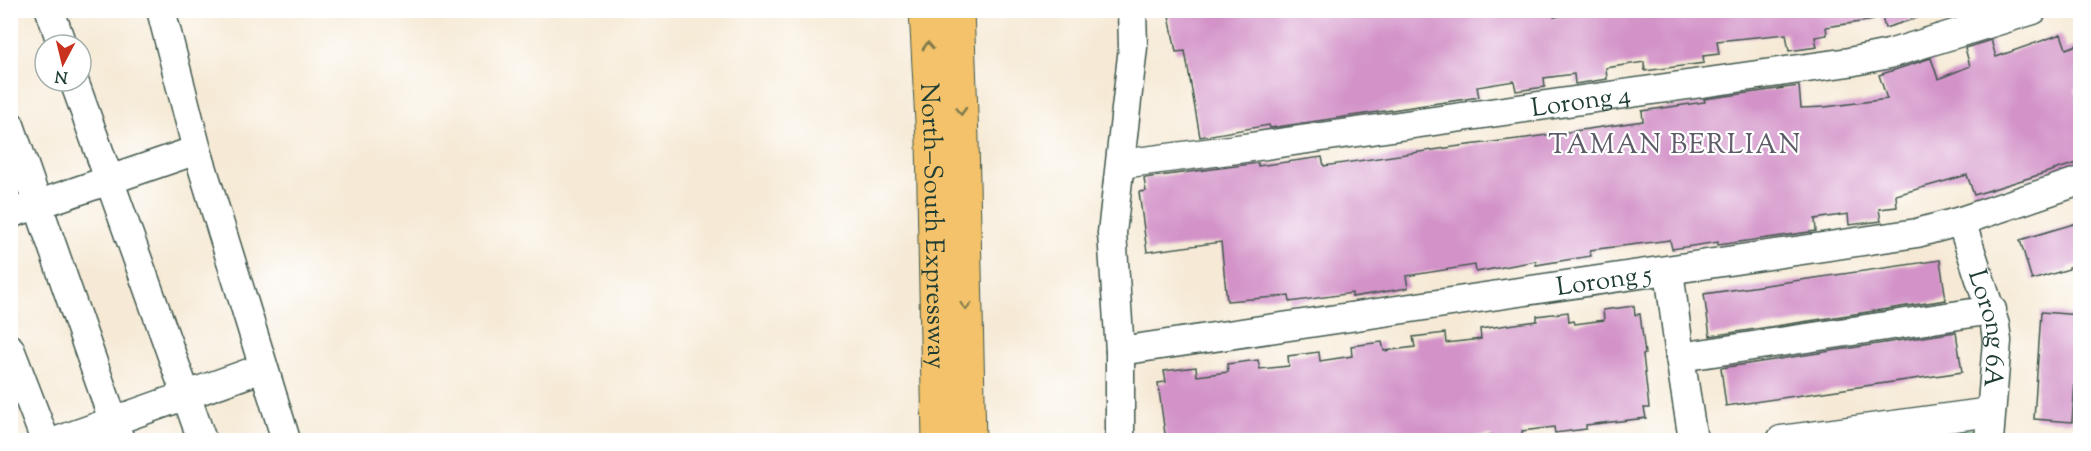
<svg xmlns="http://www.w3.org/2000/svg" width="2091" height="451" font-family="'Sorts Mill Goudy',serif">
  <style>
    .green { fill: #82d89b; stroke: #508a68; stroke-width: 1.5 }
    .building { fill: #d393c8 }
    .lines { fill: none; stroke-linecap: round; stroke-linejoin: round }
    .minor-casing { stroke: #3f574c; stroke-width: 31 }
    .highway-casing { stroke: #3f574c; stroke-width: 35 }
    .minor { stroke: #fff; stroke-width: 28 }
    .highway { stroke: #f3c26a; stroke-width: 33 }
    .oneway { stroke: #7e794c }
    .labels { text-anchor: middle; stroke-width: 4.5; stroke-linejoin: round; paint-order: stroke }
    .street-label { font-size: 26px; fill: #1f3d34; stroke: #fff }
    .neighbourhood-label { font-size: 27px; letter-spacing: 1.5px; fill: #5e5b68; stroke: #fff }
  </style>
  <rect width="100%" height="100%" fill="#fff"/>
  <filter id="ink" filterUnits="userSpaceOnUse"><feTurbulence type="fractalNoise" baseFrequency=".0167" numOctaves="2"/><feDisplacementMap in="SourceGraphic" scale="12" xChannelSelector="R" yChannelSelector="G"/><feConvolveMatrix kernelMatrix="1 2 1 2 8 2 1 2 1" color-interpolation-filters="sRGB"/></filter>
  <filter id="wash" filterUnits="userSpaceOnUse"><feTurbulence type="fractalNoise" baseFrequency=".008" numOctaves="4" result="noise"/><feDisplacementMap in="SourceGraphic" scale="24" xChannelSelector="R" yChannelSelector="G"/><feGaussianBlur stdDeviation="1.35" result="paint"/><feColorMatrix in="noise" values="0 0 0 0 0 0 0 0 0 0 0 0 0 0 0 0 0 1.4 0 .05"/><feComposite in="paint" operator="in"/></filter>
  <g filter="url(#wash)">
    <rect width="100%" height="100%" fill="#f6ead6"/>
    <path class="green" d="M1973,428L1978,436L1977,440H1805Z"/>
    <g id="blocks">
      <path class="building" d="M1168,10H1554V17L1596,10H1873L1874,20L1826,27L1827,35L1815,37L1817,47L1789,51L1786,34L1717,41L1719,54L1703,56L1704,63L1645,71L1644,62L1606,68L1607,79L1575,84L1574,74L1544,78L1545,87L1516,91L1514,81L1477,87L1479,97L1270,128L1269,125L1200,137L1185,51L1176,52Z
        M1880,10H1929L1930,14L1885,28Z
        M2061,34L2066,49L2080,44V86L2075,88L2080,107V162L1974,195L1967,175L1896,195L1897,207L1879,209L1881,221L1849,225L1848,214L1815,219L1816,231L1718,245V242L1672,249L1670,240L1590,250L1591,256L1536,265V261L1476,272L1475,265L1406,276L1408,288L1352,297V293L1290,302L1289,296L1227,301L1221,242L1147,252L1139,192L1146,191L1144,178L1258,163V166L1322,157L1324,166L1460,146L1526,138L1643,121L1642,111L1705,102L1704,99L1799,86L1801,108L1825,107L1887,99L1879,75L1931,58L1938,79L1970,66L1965,48L1991,40L1996,57Z
        M2080,222V264L2069,267V269L2032,280L2020,240Z
        M1940,260L1946,300L1710,336L1704,294Z
        M1634,306L1635,315L1640,314L1645,354L1643,355L1649,408H1644L1646,418L1586,425V429L1555,433L1554,427L1522,431L1523,441H1491V435L1454,441H1166L1158,383L1166,382L1164,371L1196,367L1197,376L1228,372L1227,364L1258,360L1260,369L1289,366L1288,356L1319,352L1320,361L1352,356L1351,346L1382,342L1384,351L1415,347L1413,337L1445,333L1446,343L1481,339L1480,329L1537,321V316L1568,312L1569,322L1574,321L1575,324L1604,320L1603,310Z
        M2041,312L2080,315L2072,422L2034,419Z
        M1956,332L1962,372L1726,406L1721,368Z"/>
    </g>
  </g>
  <g filter="url(#ink)">
    <use href="#blocks" fill-opacity="0" stroke="#3f574c" stroke-width="1.5"/>
    <g class="lines">
      <defs>
        <g id="minor">
          <path d="M50,10L62,45"/>
          <path d="M161,10L197,150L286,440"/>
          <path d="M74,81L202,440"/>
          <path d="M10,125L120,440"/>
          <path id="s1" d="M1121,164L1237,149L1849,62L1889,54L2033,10"/>
          <path d="M10,214L197,150"/>
          <path id="s2" d="M1961,221L1995,325L1997,341L1989,440"/>
          <path d="M1669,270L1680,357L1693,440"/>
          <path d="M10,349L45,440"/>
          <path id="s3" d="M1120,351L1917,233L1961,221L2080,181"/>
          <path d="M1680,357L1992,310"/>
          <path d="M60,440L263,368"/>
          <path d="M1120,440V351L1112,233L1133,47L1132,10"/>
          <path d="M1781,440L1991,412"/>
        </g>
        <g id="highway">
          <path id="s4" d="M926,10L933,141L939,440"/>
          <path d="M957,10L962,140L969,440"/>
        </g>
      </defs>
      <use href="#minor" class="minor-casing"/>
      <use href="#highway" class="highway-casing"/>
      <use href="#minor" class="minor"/>
      <use href="#highway" class="highway"/>
    </g>
    <defs><path id="oneway-chevron" d="M-2-3.5L2.5 0L-2 3.5" fill="none" stroke-width="1.6" stroke-linecap="round" stroke-linejoin="round" transform="scale(1.5)"/></defs>
    <g class="oneway">
      <use href="#oneway-chevron" transform="translate(928 46) rotate(-93)"/>
      <use href="#oneway-chevron" transform="translate(961 111) rotate(87)"/>
      <use href="#oneway-chevron" transform="translate(966 306) rotate(89)"/>
    </g>
  </g>
  <g class="labels">
    <g class="street-label">
      <text dy="9" stroke="none"><textPath href="#s1" startOffset="464">Lorong 4</textPath></text>
      <text dy="9" stroke="none"><textPath href="#s4" startOffset="216">North–South Expressway</textPath></text>
      <text dy="9" stroke="none"><textPath href="#s3" startOffset="489">Lorong 5</textPath></text>
      <text dy="9" stroke="none"><textPath href="#s2" startOffset="112">Lorong 6A</textPath></text>
    </g>
    <g class="neighbourhood-label">
      <text x="1675" y="153">TAMAN BERLIAN</text>
    </g>
  </g>
  <rect width="2091" height="451" fill="none" stroke="#fff" stroke-width="36"/>
  <g transform="translate(63 63) rotate(187)"><circle r="28" fill="#ffffff" stroke="#a5b1ae" stroke-width="1.5"/>
  <path d="M0-4.5L10 22L0 15L-10 22Z" fill="#c8321e"/>
  <text y="-9" font-size="16" font-weight="bold" text-anchor="middle" fill="#1f3d34">N</text>
  </g>
</svg>
